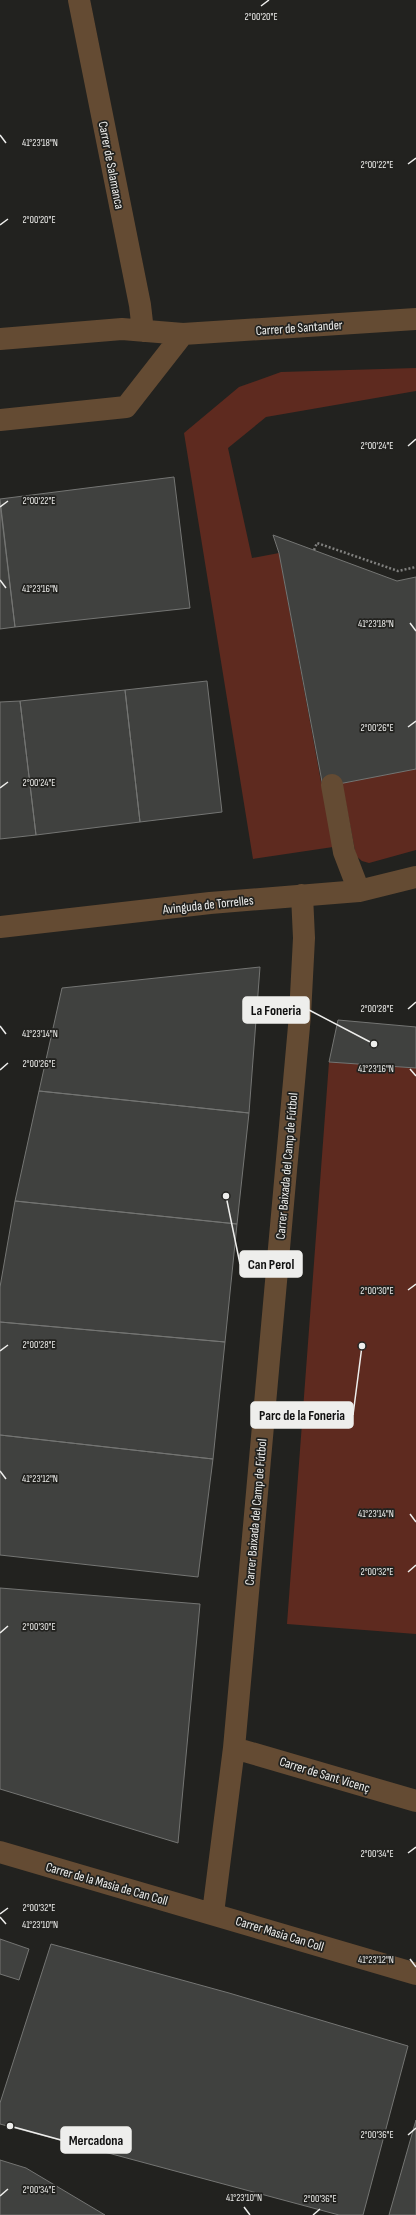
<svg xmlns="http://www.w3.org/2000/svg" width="416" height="2215" font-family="'Sofia Sans Condensed',sans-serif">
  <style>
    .green { fill: #5e2a1f }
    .building { fill: #40413f; stroke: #747573 }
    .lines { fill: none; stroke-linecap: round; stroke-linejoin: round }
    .path { stroke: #81817f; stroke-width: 2.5; stroke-dasharray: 2 2; stroke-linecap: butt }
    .minor { stroke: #644b33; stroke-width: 22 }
    .ticks { fill: none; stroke: #eeeeec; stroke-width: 1.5 }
    .labels { text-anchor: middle; stroke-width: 3.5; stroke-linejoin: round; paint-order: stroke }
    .street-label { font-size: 13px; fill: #eeeeec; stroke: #22221f }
    .ticks-label { font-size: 10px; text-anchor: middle; fill: #eeeeec; stroke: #22221f; stroke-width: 3.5; stroke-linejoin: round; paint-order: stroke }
    .leader { fill: none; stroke: #eeeeec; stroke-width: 1.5 }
    .callout-dot { fill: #eeeeec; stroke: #22221f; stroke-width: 1.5 }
    .callout { fill: #eeeeec; stroke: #eeeeec; stroke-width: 1.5 }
    .callout-label { font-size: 14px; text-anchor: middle; font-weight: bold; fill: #111 }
  </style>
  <rect width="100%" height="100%" fill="#22221f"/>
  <path class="green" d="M416,368V391L266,417L228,448L252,558L279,553L333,847L253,859L184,433L239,387L281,372Z
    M416,769V850L369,863L362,861L356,856L342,783Z
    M329,1062L416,1068V1634L287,1624Z"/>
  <path class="building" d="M174,477L190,608L15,627L0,499Z
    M0,503L15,627L0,629Z
    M273,535L397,581L416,577V769L323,787L279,553Z
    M207,681L222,812L140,822L125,690Z
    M125,690L140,822L36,835L20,701Z
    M20,701L36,835L0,839V702Z
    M260,967L249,1113L39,1091L62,988Z
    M338,1020L416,1027V1068L329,1062Z
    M39,1091L249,1113L237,1224L15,1201Z
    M15,1201L237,1224L225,1342L0,1322V1287Z
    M0,1322L225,1342L213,1459L0,1435Z
    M0,1435L213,1459L198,1577L0,1555Z
    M0,1588L200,1604L178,1843L0,1789Z
    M0,1939L29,1949L19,1980L0,1974Z
    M51,1944L229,1993L408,2046L363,2215H339L0,2124V2103Z
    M416,2120V2215H389Z
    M0,2160L26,2168L105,2215H0Z"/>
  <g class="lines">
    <path class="path" d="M314,550L317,543L398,571L416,567"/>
    <path class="minor" d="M79,0L140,305L143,331
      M0,339L122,329L183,334L416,319
      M0,420L126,407L183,334
      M332,785L344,852L359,891
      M0,927L210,903L359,891L416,877
      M234,1748L416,1801
      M0,1852L416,1974
      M213,1913L234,1748L300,1015L304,938L302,895"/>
  </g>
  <path class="ticks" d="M261,6L269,0M0,135L6,143M408,164L416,158M0,225L8,219M408,446L416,439M0,507L8,501M0,580L6,588M410,623L416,631M408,727L416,721M0,788L8,782M408,1009L416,1002M0,1026L6,1034M410,1069L416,1076M0,1070L8,1063M408,1290L416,1284M0,1351L8,1345M0,1471L6,1479M410,1514L416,1522M408,1572L416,1565M0,1633L8,1626M408,1853L416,1847M0,1914L8,1908M0,1917L6,1924M410,1959L416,1967M408,2135L416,2128M0,2196L8,2189M244,2207L250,2215M313,2215L320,2209"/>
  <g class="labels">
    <g class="street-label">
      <text transform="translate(112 165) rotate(79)" y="5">Carrer de Salamanca</text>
      <text transform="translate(299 327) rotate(-4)" y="5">Carrer de Santander</text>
      <text transform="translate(208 904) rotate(-6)" y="5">Avinguda de Torrelles</text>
      <text transform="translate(286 1166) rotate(-85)" y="5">Carrer Baixada del Camp de Fútbol</text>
      <text transform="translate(255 1512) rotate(-85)" y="5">Carrer Baixada del Camp de Fútbol</text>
      <text transform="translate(325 1774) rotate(17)" y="5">Carrer de Sant Vicenç</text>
      <text transform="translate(107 1883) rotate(16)" y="5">Carrer de la Masia de Can Coll</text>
      <text transform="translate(280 1933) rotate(17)" y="5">Carrer Masia Can Coll</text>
    </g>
  </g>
  <g class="ticks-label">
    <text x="261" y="20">2°00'20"E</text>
    <text x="40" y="146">41°23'18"N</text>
    <text x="377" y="168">2°00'22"E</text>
    <text x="39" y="223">2°00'20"E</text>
    <text x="377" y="449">2°00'24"E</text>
    <text x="39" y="504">2°00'22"E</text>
    <text x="40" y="592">41°23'16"N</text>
    <text x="376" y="627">41°23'18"N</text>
    <text x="377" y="731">2°00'26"E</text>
    <text x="39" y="786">2°00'24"E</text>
    <text x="377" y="1012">2°00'28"E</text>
    <text x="40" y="1037">41°23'14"N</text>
    <text x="39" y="1067">2°00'26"E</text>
    <text x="376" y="1072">41°23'16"N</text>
    <text x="377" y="1294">2°00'30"E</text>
    <text x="39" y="1348">2°00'28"E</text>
    <text x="40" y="1482">41°23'12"N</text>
    <text x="376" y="1517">41°23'14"N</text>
    <text x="377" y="1575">2°00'32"E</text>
    <text x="39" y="1630">2°00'30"E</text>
    <text x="377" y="1857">2°00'34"E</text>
    <text x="39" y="1911">2°00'32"E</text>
    <text x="40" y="1928">41°23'10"N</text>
    <text x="376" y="1963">41°23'12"N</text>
    <text x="377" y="2138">2°00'36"E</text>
    <text x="39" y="2193">2°00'34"E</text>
    <text x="244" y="2201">41°23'10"N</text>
    <text x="320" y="2202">2°00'36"E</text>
  </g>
  <path class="leader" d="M374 1044L309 1010M226 1196L240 1264M362 1346L353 1415M10 2126L61 2140"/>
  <g class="callout-dot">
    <circle cx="374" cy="1044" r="4"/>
    <circle cx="226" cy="1196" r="4"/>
    <circle cx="362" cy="1346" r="4"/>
    <circle cx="10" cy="2126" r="4"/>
  </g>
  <g class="callout">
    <rect x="243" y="997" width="66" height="26" rx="4"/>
    <rect x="240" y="1251" width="62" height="26" rx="4"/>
    <rect x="251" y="1402" width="102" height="26" rx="4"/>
    <rect x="61" y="2127" width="70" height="26" rx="4"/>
  </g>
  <g class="callout-label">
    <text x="276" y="1015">La Foneria</text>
    <text x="271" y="1269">Can Perol</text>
    <text x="302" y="1420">Parc de la Foneria</text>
    <text x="96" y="2145">Mercadona</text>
  </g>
</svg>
